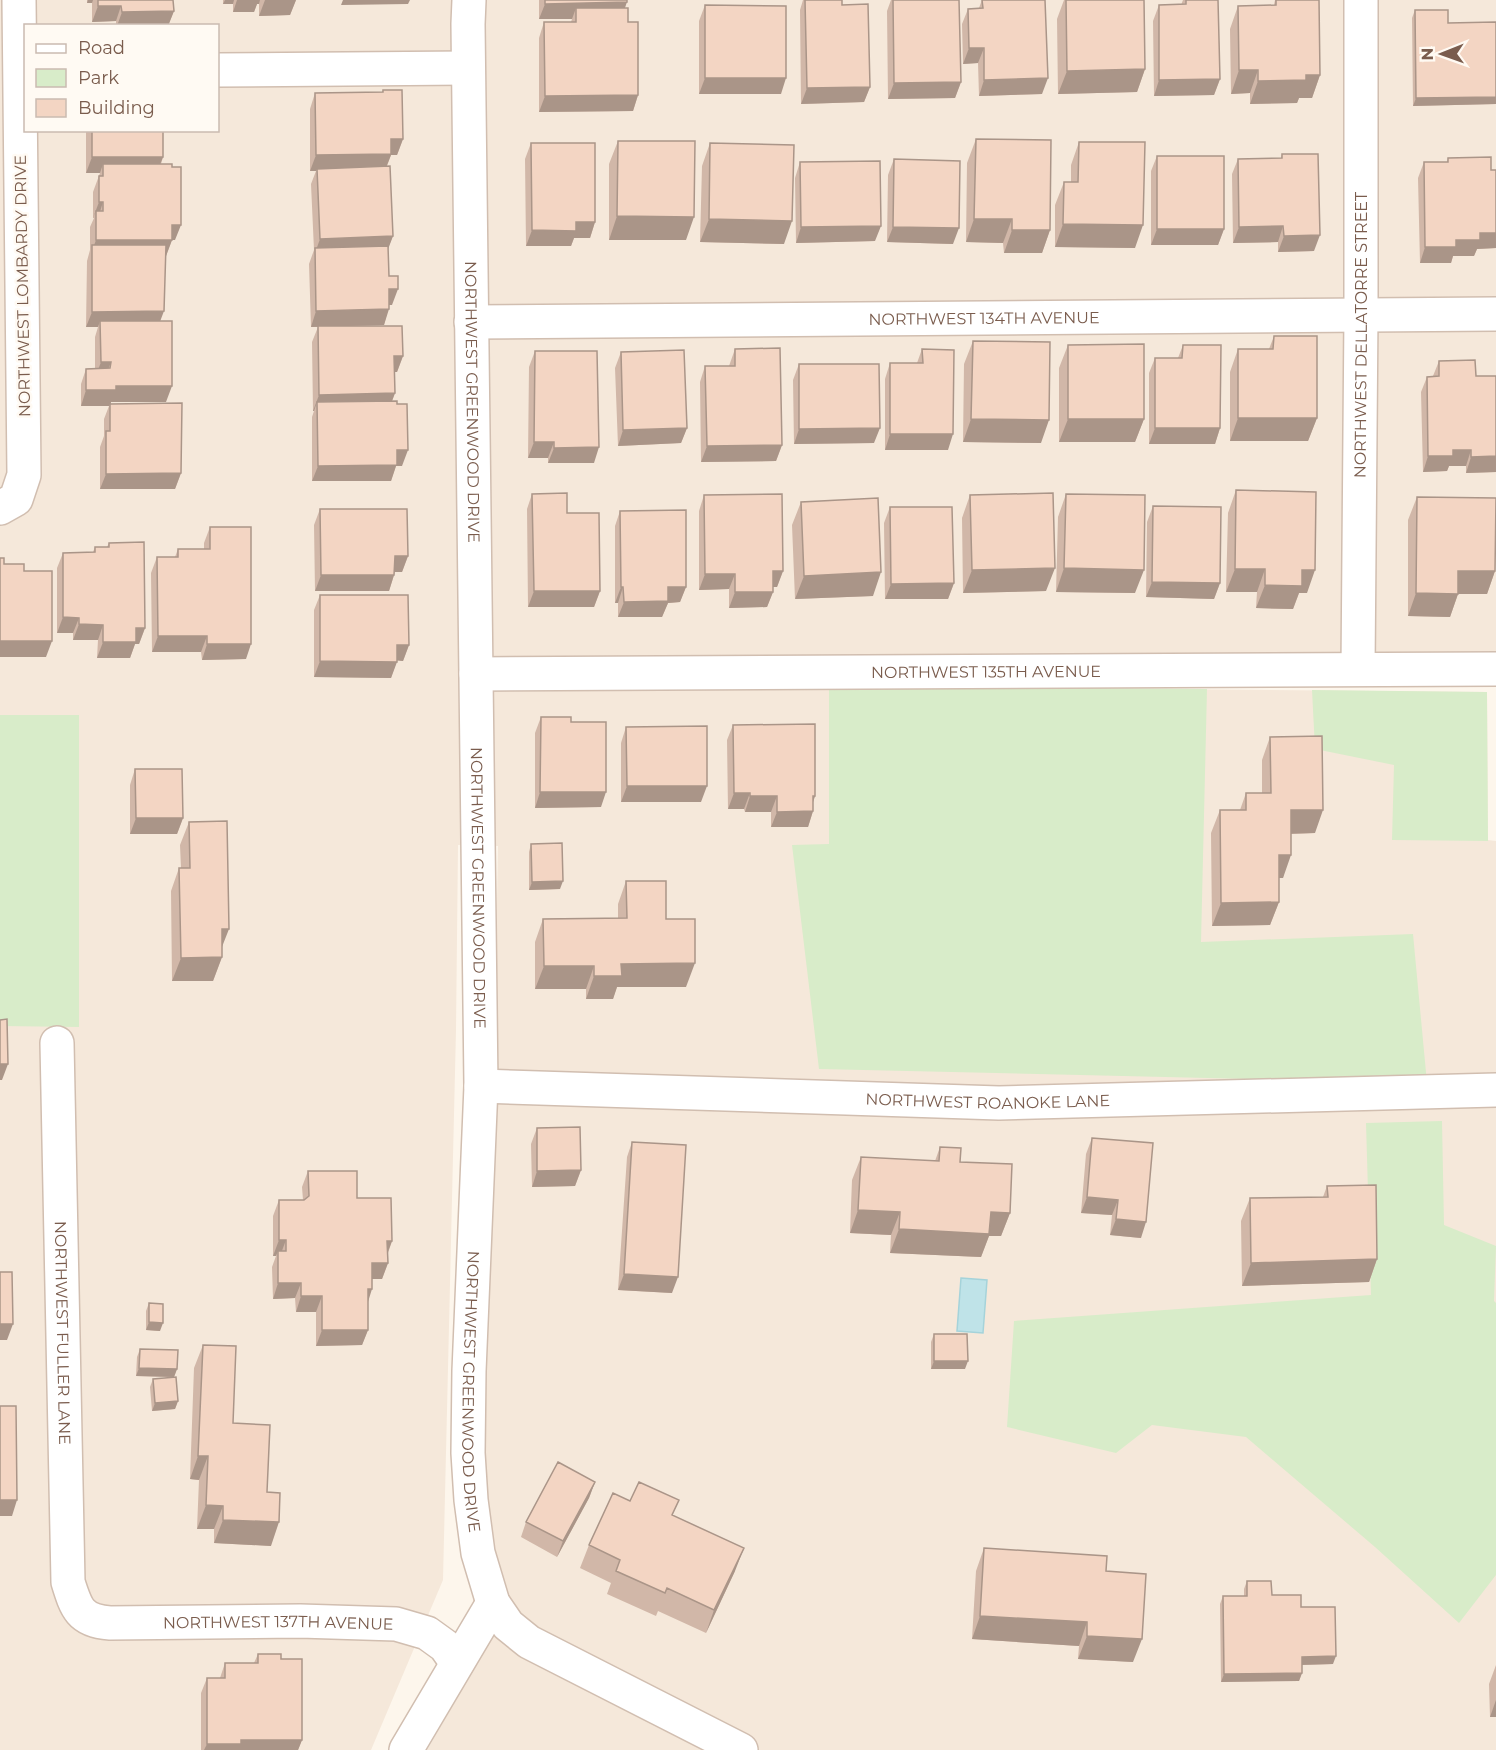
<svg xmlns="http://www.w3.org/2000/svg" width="1496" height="1750" font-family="Montserrat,sans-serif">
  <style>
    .residential { fill: #f5e8da; fill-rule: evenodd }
    .green { fill: #d8ecc9 }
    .water { fill: #bfe3e8; stroke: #a5d3da; stroke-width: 1.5 }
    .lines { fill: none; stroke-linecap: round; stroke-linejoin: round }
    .minor-casing { stroke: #d1beb0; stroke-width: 36 }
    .minor { stroke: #fff; stroke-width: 33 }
    .wall { fill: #d1b7a8 }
    .shaded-wall { fill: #aa9588 }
    .building { fill: #f3d5c3; stroke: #aa9588; stroke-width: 1.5 }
    .labels { text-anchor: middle; stroke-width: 5; stroke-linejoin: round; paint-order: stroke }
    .street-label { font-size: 16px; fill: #7a5c4d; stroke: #fffaf3 }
  </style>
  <rect width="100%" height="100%" fill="#fdf6ec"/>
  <path class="residential" d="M0,0H1496V660L829,686L1487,692L1488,840L1496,841V1750H427L476,1665L497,1587L483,1466L492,1182L498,846L458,845L456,1030L443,1580L371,1750H0ZM26,26H218V130H26Z"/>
  <path class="green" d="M829,686L1207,689L1201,942L1413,934L1427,1083L819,1069L792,845L829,844Z
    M1312,690L1487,692L1488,841L1392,840L1394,765L1315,749Z
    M0,715H79V1027L0,1026Z
    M1442,1121L1444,1225L1496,1246L1494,1301L1496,1303V1575L1459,1623L1375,1547L1246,1437L1152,1425L1116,1453L1007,1427L1014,1321L1371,1295L1366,1123Z"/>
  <path class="water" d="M961,1278L987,1280L983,1333L957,1331Z"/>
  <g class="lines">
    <defs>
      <g id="minor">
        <path id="s1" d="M469,0L468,24L481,1086L469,1371L468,1453L471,1500L478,1553L493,1603L508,1625L529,1642L741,1750"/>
        <path d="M218,70L468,68"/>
        <path id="s2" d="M471,322L1496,314"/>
        <path d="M0,508L16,499L24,475L19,0"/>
        <path id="s3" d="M1358,669L1361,314V0"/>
        <path id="s4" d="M476,674L1496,669"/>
        <path id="s5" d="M57,1043L68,1582C76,1608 80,1621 110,1623L300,1621L396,1624L427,1633L445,1646L457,1663"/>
        <path id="s6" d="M481,1086L999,1103L1496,1090"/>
        <path d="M406,1750L493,1603"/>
      </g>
    </defs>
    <use href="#minor" class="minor-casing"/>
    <use href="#minor" class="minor"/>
  </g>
  <path class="wall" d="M87,0H173L174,11L168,26H116V21L92,22V3H87Z
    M223,0H296L290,15L259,16V4H257L254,12H233V4H223Z
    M539,0H627L625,8L628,22L638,95L633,111L539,112V38L544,22H571L572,19H539Z
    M803,0H842V5L870,87L864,102L801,104L800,10Z
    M891,0H959L961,82L955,98L888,99L887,11Z
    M982,0H1045L1042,94L979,96L978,63L963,64L962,24L968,9L979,8Z
    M1064,0H1144L1145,69L1137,92L1058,94L1057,19Z
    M1183,0H1218L1220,79L1214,95L1154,96L1153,21L1159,5H1181Z
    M1275,0H1319L1320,75L1312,98H1299L1297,103L1250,104V93L1231,94L1230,29L1238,6L1274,5Z
    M705,5L781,94H699V21Z
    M1415,10L1448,23L1496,22V104L1413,106L1412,18Z
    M383,90L403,139L397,155H391L387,166L393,236L388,248L389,276L392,305H389L384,325L341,326L403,356L397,372H394L395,393L392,401L402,466H396L391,481H312V417L314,411H313L312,342L318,327H311L309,264L314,250L311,184L316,171H310V109L315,93L382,92Z
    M86,130H163V157L161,164L175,240H172L166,256L160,321L166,402H111V404L181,473L175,489H100V447L104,436V419L109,406H81V384L86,369L95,368V337L98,327H86L87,261L90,250V227L94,218H93V192L100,173H86Z
    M976,139L1050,230L1042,253H1004L1003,243L966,242L967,163Z
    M618,141L686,240H609V164Z
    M1079,142L1135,248L1055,247V205L1064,182H1071V165Z
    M531,143L595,222L590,238H574L571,246H526L525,159Z
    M710,143L784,244L700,242L702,166Z
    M1282,154L1314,251L1278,252V242L1233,243L1232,174L1238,159L1281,158Z
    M1157,156L1224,229L1218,245H1151V171Z
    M1448,158L1491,170H1496V248L1477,249L1474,256H1453L1451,263H1420L1418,178L1424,162H1447Z
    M894,159L953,244L887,242L888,175Z
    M800,162L875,241L796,243L795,178Z
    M1274,336L1317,418L1308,441H1230V372L1238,349H1269Z
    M973,341L1041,443L963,442L964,364Z
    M1068,345L1144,419L1135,442H1059V368Z
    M1183,345L1220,428L1215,444H1149V373L1155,358H1178Z
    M735,349L782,445L776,461L701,462L700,382L705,366H729Z
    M922,349L948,450H885V379L890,363H917Z
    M535,351L594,463H548V458H528L529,367Z
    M621,352L687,428L681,443L618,446L615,368Z
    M1439,361L1476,376L1496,472L1466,473V466H1449L1447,471L1423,472L1421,392L1427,377L1433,376Z
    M799,364L874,443L794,444L793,380Z
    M1236,490L1307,593H1299L1293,609L1256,608L1257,592H1226L1228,513Z
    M532,494L567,513L600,591L594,607H528L527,509Z
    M1066,494L1135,593L1056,592L1058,517Z
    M704,495L783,571L777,587H773V592L767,607L729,608V589L699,590V511Z
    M970,495L1046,591L963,593L962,518Z
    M1417,497L1495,571L1487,594H1458L1450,617L1408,616V520Z
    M801,502L873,596L795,599L792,525Z
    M1153,506L1220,583L1214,599L1146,597L1147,522Z
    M890,507L954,583L948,599H885L884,523Z
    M320,509L408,556L402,572H395L394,575L389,591H315L314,525Z
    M620,511L686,587L680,602L668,603L662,617H618V603H615V526Z
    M210,527L246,659L202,660L201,652H152L151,573L157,557H175L178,549H204V543Z
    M109,543L145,628L139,644H135L130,658H97L98,640H73V633H57V568L63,553L93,552L95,547H107Z
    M320,595L409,645L403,661L397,660L391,678L314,677V610Z
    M541,717L571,722L601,807L535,808V733Z
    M733,725L815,796L813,802V811L808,827H771V812H745L744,809H728L727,740Z
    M626,727L701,802H621V743Z
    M1270,737L1315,833L1291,834L1283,878H1279V902L1270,925L1212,926L1211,833L1220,810H1240L1246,793H1262V760Z
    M135,769L183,818L177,834H130V785Z
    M189,822L222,948V957L213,981H172L171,891L179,868H181L180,845Z
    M531,844L560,889L529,890V852Z
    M626,881L666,919L686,987H617L613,999H586V989H535V942L543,919L618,918V904Z
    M537,1128L581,1170L575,1186L532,1187L531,1144Z
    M1092,1138L1141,1238L1110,1235L1112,1215L1081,1213L1086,1154Z
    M632,1142L672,1293L618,1290L627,1157Z
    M940,1147L960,1162L1010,1213L1001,1236H989L981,1257L890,1253L891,1235L850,1233L852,1180L861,1157L935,1161Z
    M308,1171L357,1198L392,1241L388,1253V1263L382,1279H372L368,1301V1330L362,1345L316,1346V1312H296L295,1298L273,1299L272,1267L276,1256H273V1216L279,1200H303L302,1187Z
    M1327,1186L1377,1259L1369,1282L1242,1286L1241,1221L1250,1198L1323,1197Z
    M149,1303L160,1331L146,1330V1311Z
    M934,1334L965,1369H931V1342Z
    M203,1345L233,1423L267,1492L271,1546L214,1543V1529H197L199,1480L190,1479L194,1368Z
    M140,1349L177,1369L174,1377L136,1376L137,1357Z
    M153,1379L178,1401L175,1409L152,1411L150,1387Z
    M595,1482L589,1498L557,1557L521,1537L526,1522Z
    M630,1501L673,1515L735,1571L706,1633L658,1611L656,1616L607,1594L611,1583L580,1568L589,1545Z
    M984,1548L1106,1571L1133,1662L1078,1659L1079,1646L972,1639L976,1571Z
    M1247,1581L1272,1595L1301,1607L1333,1664L1302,1665V1673L1299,1681L1221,1682L1220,1604L1223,1596H1244V1589Z
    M258,1654L281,1659L302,1740L298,1750H201V1693L207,1678H220L225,1663H254Z
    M1496,1665V1717H1490L1489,1684Z"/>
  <path class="shaded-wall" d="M88,0H93L92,3H87Z
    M225,0H234L233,4H223Z
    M237,0H260L259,4H257L254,12H233Z
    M265,0H296L290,15L259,16Z
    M343,0H410L408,4L341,5Z
    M627,2L621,18L576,8L572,19H539L545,4Z
    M98,6H121L116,21L92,22Z
    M174,11L168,26H117L122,12Z
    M969,48H984L978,63L963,64Z
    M1145,69L1137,92L1058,94L1067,71Z
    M1239,70H1258L1250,93L1231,94Z
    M1306,75H1320L1312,98H1299L1297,103L1250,104L1258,81Z
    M705,78H786L781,94H699Z
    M1048,78L1042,94L979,96L984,80Z
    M1220,79L1214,95L1154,96L1159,80Z
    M961,82L955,98L888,99L894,83Z
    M870,87L864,102L801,104L807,88Z
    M638,95L633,111L539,112L545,96Z
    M1496,97V104L1413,106L1416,98Z
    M391,139H403L397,155H391L385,170L317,169L316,171H310L316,155Z
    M92,157H163L157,172L103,164L100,173H86Z
    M99,202H103L98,218L96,211L93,218Z
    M617,216L694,217L686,240H609Z
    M709,219L792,221L784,244L700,242Z
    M974,219H1012L1003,243L966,242Z
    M576,222H595L590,238H574L571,246H526L532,230Z
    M1063,224L1143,225L1135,248L1055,247Z
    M172,225H181L175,240H172L166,256H92V251L96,240Z
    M881,226L875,241L796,243L801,227Z
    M1283,226L1278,242L1233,243L1239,227Z
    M893,227L959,228L953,244L887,242Z
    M1157,229H1224L1218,245H1151Z
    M1012,230H1050L1042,253H1004Z
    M1480,233H1496V248L1477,249L1474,256H1453L1451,263H1420L1425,247L1456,240Z
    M1320,235L1314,251L1278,252L1284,236Z
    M393,236L387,252L315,253L320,239Z
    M389,289H398L392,305H383Z
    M389,309L384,325L311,327L316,311Z
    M164,311L158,327L100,321L98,327H86L92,312Z
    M394,356H403L397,372H388Z
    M101,362H111L105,378H95Z
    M116,386H172L166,402H111L110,406V404L109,406H81L86,390Z
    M395,393L389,409L317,402L314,411H313L319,395Z
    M1238,418H1317L1308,441H1230Z
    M971,419L1049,420L1041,443L963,442Z
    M1068,419H1144L1135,442H1059Z
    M687,428L681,443L618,446L623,430Z
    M880,428L874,443L794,444L799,429Z
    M1155,428H1220L1215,444H1149Z
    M890,434H953L948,450H885Z
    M534,442H554L548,458H528Z
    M782,445L776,461L701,462L707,446Z
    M599,447L594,463H548L554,448Z
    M397,450H408L402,466H396L391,481H312L318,466Z
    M1453,450H1471L1466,466H1449L1447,471L1423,472L1428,456Z
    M1496,456V472L1466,473L1471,457Z
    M181,473L175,489H100L106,474Z
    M395,556H408L402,572H389Z
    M1055,568L1046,591L963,593L972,570Z
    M1064,568L1144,570L1135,593L1056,592Z
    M1235,569H1265L1257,592H1226Z
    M1302,570H1315L1307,593H1299L1293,609L1256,608L1265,585Z
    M773,571H783L777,587H767Z
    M1458,571H1495L1487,594H1458L1450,617L1408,616L1416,593Z
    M881,572L873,596L795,599L804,576Z
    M705,574H735L729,589L699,590Z
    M321,575H394L389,591H315Z
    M1152,582L1220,583L1214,599L1146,597Z
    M954,583L948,599H885L891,584Z
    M621,587H623L618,603H615Z
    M668,587H686L680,602L668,603L662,617H618L624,602Z
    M534,591H600L594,607H528Z
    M735,592H773L767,607L729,608Z
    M63,617L79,618L73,633H57Z
    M79,624L103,625L98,640H73Z
    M136,628H145L139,644H135L130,658H97L103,642Z
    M158,636H207L201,652H152Z
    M0,641H52L46,657H0Z
    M207,644H251L246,659L202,660Z
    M397,645H409L403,661L392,660Z
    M320,661L397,662L391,678L314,677Z
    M627,786H707L701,802H621Z
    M540,792H606L601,807L535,808Z
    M734,793H750L744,809H728Z
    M750,796H777L771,812H745Z
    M813,796H815L810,811H813L808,827H771L777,812Z
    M1291,810H1323L1315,833L1282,834Z
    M136,818H183L177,834H130Z
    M1279,855H1291L1283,878H1270Z
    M563,881L560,889L529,890L532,882Z
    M1279,902L1270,925L1212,926L1221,903Z
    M222,929H229L220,952Z
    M222,957L213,981H172L181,958Z
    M695,963L686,987H617L613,999H586L594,976L621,964Z
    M544,966H594L586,989H535Z
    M0,1064H8L2,1080H0Z
    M581,1170L575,1186L532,1187L537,1171Z
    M1087,1197L1118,1200L1112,1215L1081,1213Z
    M858,1210L900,1212L891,1235L850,1233Z
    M991,1212L1010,1213L1001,1236H989L981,1257L890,1253L899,1229Z
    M1116,1219L1146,1222L1141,1238L1110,1235Z
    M279,1240H286L280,1256L278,1251L276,1256H273Z
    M387,1241H392L386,1257Z
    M1377,1259L1369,1282L1242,1286L1251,1263Z
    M372,1263H388L382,1279H366Z
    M624,1274L678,1277L672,1293L618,1290Z
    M278,1283H301L295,1298L273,1299Z
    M368,1289H372L367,1305Z
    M301,1296H322L316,1312H296Z
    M149,1322L163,1323L160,1331L146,1330Z
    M0,1324H13L7,1340H0Z
    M322,1330H368L362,1345L316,1346Z
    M934,1361H968L965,1369H931Z
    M139,1368L177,1369L174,1377L136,1376Z
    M178,1401L175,1409L152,1411L155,1403Z
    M198,1456H208L199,1480L190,1479Z
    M595,1482L589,1498L557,1557L563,1541Z
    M0,1500H17L12,1516H0Z
    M206,1505L223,1506L214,1529H197Z
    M223,1520L279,1522L271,1546L214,1543Z
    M744,1548L735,1571L706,1633L714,1610Z
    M980,1616L1087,1622L1079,1646L972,1639Z
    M1087,1636L1142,1639L1133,1662L1078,1659Z
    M1336,1656L1333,1664L1299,1665L1302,1657Z
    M1302,1673L1299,1681L1221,1682L1224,1674Z
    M1496,1700V1717H1490Z
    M241,1740H302L298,1750H204L207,1744Z"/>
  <path class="building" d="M98,0H173L174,11L122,12L121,6H98Z
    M545,0H627V2L545,4Z
    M805,0H842V5L868,4L870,87L807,88Z
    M893,0H959L961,82L894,83Z
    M982,0H1045L1048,78L984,80V48H969L968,9L983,8Z
    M1066,0H1144L1145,69L1067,71Z
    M1186,0H1218L1220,79L1159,80V5L1186,4Z
    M1276,0H1319L1320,75H1306V80L1258,81V70H1239L1238,6L1276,5Z
    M705,5L786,6V78H705Z
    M576,8H628V22H638V95L545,96L544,22H576Z
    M1415,10H1448V23L1496,22V97L1416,98Z
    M383,90H402L403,139H391V154L316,155L315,93L383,92Z
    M92,130H163V157H92Z
    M976,139L1051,140L1050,230H1012V219H974Z
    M618,141H695L694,217L617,216Z
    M1079,142H1145L1143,225L1063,224L1064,182H1078Z
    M531,143H595V222H576V231L532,230Z
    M710,143L794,145L792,221L709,219Z
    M1282,154H1318L1320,235L1284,236L1283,226L1239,227L1238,159L1282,158Z
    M1157,156H1224V229H1157Z
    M1491,157V170H1496V233H1480V240H1456V247H1425L1424,162H1448V158Z
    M894,159L960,161L959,228L893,227Z
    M880,161L881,226L801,227L800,162Z
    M103,164H172V167H181V225H172V240H96V211H103V202H99V176H103Z
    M390,166L393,236L320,239L317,169Z
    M92,245H166L164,311L92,312Z
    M388,246L389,276H398V289H389V309L316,311L315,248Z
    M100,321H172V386H116V390H86V369L110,368L111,362H101Z
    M318,326H402L403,356H394L395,393L319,395Z
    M1274,336H1317V418H1238V349H1273Z
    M973,341L1050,342L1049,420L971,419Z
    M1144,344V419H1068V345Z
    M1183,345H1221L1220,428H1155V358H1182Z
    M780,348L782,445L707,446L705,366H735V349Z
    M922,349L954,350L953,434H890V363H923Z
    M684,350L687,428L623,430L621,352Z
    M535,351H597L599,447L554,448V442H534Z
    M1475,360L1476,376H1496V456L1471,457V450H1453V456H1428L1427,377L1439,376V361Z
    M799,364H879L880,428L799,429Z
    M397,401V404H407L408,450H397V465L318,466L317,402Z
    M182,403L181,473L106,474V431H110V404Z
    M1236,490L1316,492L1315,570H1302V586L1265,585V569H1235Z
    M567,493V513H599L600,591H534L532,494Z
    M1053,493L1055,568L972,570L970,495Z
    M782,494L783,571H773V592H735V574H705L704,495Z
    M1066,494L1145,495L1144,570L1064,568Z
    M1417,497L1496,498L1495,571H1458V594L1416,593Z
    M878,498L881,572L804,576L801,502Z
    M1153,506L1221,507L1220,583L1152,582Z
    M890,507H952L954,583L891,584Z
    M320,509H407L408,556H395L394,575H321Z
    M686,510V587H668V601L624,602L623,587H621L620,511Z
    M210,527H251V644H207V636H158L157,557H178V549H210Z
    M144,542L145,628H136V642H103V625L79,624V618L63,617V553L95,552V547H109V543Z
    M0,558H4V564H24V571H52V641H0Z
    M320,595H408L409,645H397V662L320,661Z
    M541,717H571V722H606V792H540Z
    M815,724V796H813V811L777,812V796H750V793H734L733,725Z
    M707,726V786H627L626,727Z
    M1322,736L1323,810H1291V855H1279V902L1221,903L1220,810H1246V793H1271L1270,737Z
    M135,769H182L183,818H136Z
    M227,821L229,929H222V957L181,958L179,868H190L189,822Z
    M562,843L563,881L532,882L531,844Z
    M626,881H666V919H695V963L621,964L622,976H594V966H544L543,919L627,918Z
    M7,1019L8,1064H0V1020Z
    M580,1127L581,1170L537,1171V1128Z
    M1092,1138L1153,1143L1146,1222L1116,1219L1118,1200L1087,1197Z
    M632,1142L686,1145L678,1277L624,1274Z
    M940,1147L961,1148L960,1162L1012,1164L1010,1213L991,1212L989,1234L899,1229L900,1212L858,1210L861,1157L939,1161Z
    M308,1171H357V1198H391L392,1241H387L388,1263H372V1289H368V1330H322V1296H301V1283H278V1251H286V1240H279V1200H304L309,1196Z
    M1376,1185L1377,1259L1251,1263L1250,1198L1328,1197L1327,1186Z
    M0,1272H12L13,1324H0Z
    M149,1303L163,1304V1323L149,1322Z
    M934,1334H967L968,1361H934Z
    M203,1345L236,1346L233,1423L270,1425L267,1492L280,1493L279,1522L223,1520V1506L206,1505L208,1456H198Z
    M140,1349L178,1350L177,1369L139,1368Z
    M176,1377L178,1401L155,1403L153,1379Z
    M0,1406H16L17,1500H0Z
    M558,1462L595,1482L563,1541L526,1522Z
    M639,1482L679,1500L672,1515L744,1548L714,1610L667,1588L665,1593L616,1571L620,1560L589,1545L613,1493L630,1501Z
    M984,1548L1107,1556L1106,1571L1146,1574L1142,1639L1087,1636V1622L980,1616Z
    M1247,1581H1271L1272,1595H1301V1607H1335L1336,1656L1302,1657V1673L1224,1674L1223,1596H1247Z
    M258,1654H281V1659H302V1740H241V1744H207V1678H225V1663H258Z"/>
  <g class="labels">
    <g class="street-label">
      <text transform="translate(22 286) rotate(-91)" y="6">NORTHWEST LOMBARDY DRIVE</text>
      <text dy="6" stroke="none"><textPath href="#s2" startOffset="513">NORTHWEST 134TH AVENUE</textPath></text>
      <text dy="6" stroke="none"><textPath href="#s3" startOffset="334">NORTHWEST DELLATORRE STREET</textPath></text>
      <text dy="6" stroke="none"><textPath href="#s1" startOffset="402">NORTHWEST GREENWOOD DRIVE</textPath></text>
      <text dy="6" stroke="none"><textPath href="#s4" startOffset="510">NORTHWEST 135TH AVENUE</textPath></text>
      <text dy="6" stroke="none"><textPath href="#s1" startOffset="888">NORTHWEST GREENWOOD DRIVE</textPath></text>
      <text dy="6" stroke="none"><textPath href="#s6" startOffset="507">NORTHWEST ROANOKE LANE</textPath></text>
      <text dy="6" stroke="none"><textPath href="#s5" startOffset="290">NORTHWEST FULLER LANE</textPath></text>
      <text dy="6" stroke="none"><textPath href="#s1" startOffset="1392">NORTHWEST GREENWOOD DRIVE</textPath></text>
      <text dy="6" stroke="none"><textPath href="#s5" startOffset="772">NORTHWEST 137TH AVENUE</textPath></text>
    </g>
  </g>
  <rect x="24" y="24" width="195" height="108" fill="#fffaf3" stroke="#cabbb1" stroke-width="1.5"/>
  <rect x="36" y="44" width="30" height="9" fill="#ffffff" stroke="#cabbb1" stroke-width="1.5"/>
  <text x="78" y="54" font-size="18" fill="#7a5c4d">Road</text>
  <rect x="36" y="69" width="30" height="18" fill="#d8ecc9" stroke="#cabbb1" stroke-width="1.5"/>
  <text x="78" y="84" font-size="18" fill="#7a5c4d">Park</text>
  <rect x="36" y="99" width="30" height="18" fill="#f3d5c3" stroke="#cabbb1" stroke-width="1.5"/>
  <text x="78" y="114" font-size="18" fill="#7a5c4d">Building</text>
  <g transform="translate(1442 54) rotate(269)" stroke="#fffaf3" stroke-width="4.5" paint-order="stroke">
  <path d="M0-4.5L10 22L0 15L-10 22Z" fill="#7a5c4d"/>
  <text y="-9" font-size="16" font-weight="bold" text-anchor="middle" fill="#7a5c4d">N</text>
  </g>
</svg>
